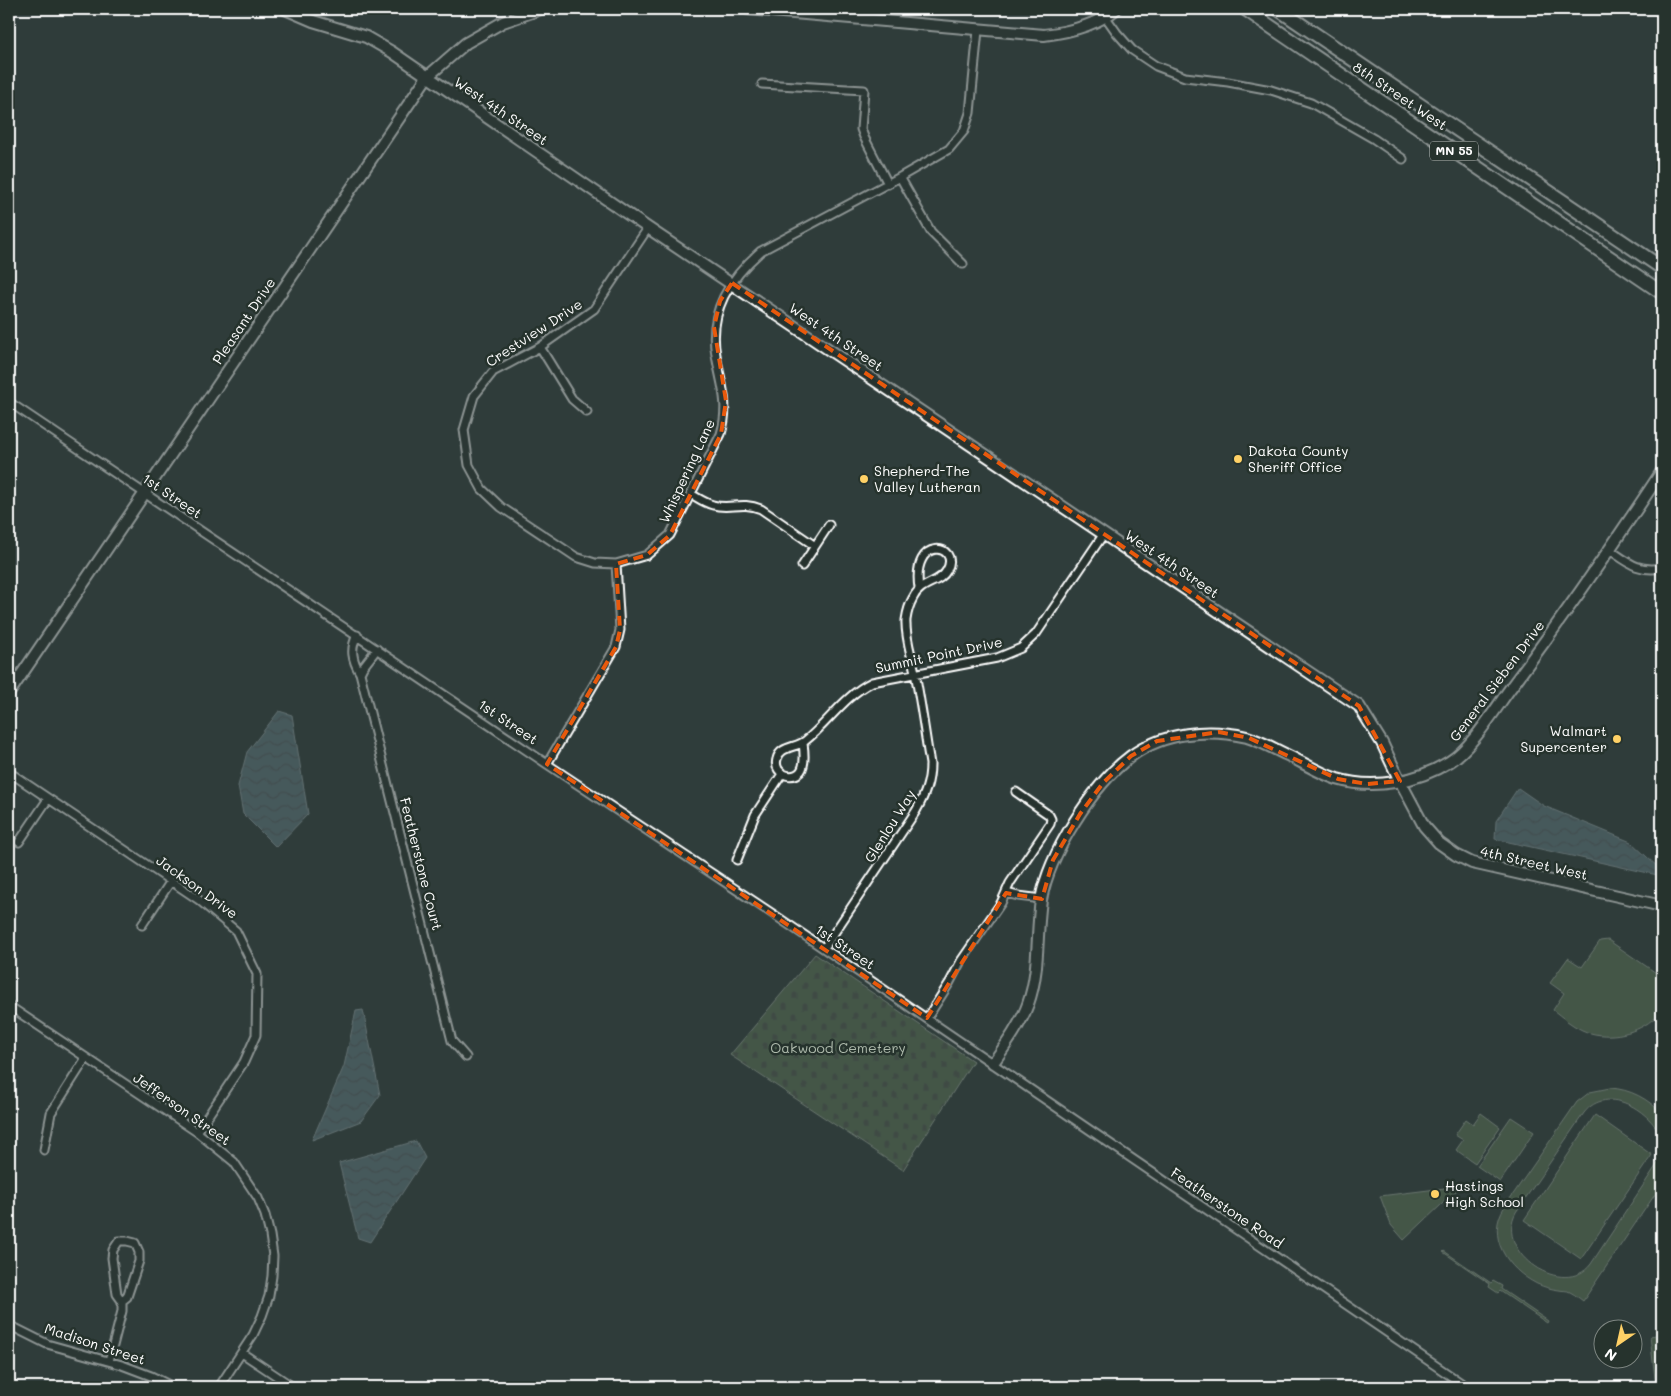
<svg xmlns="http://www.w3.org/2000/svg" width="1671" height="1396" font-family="Mali,sans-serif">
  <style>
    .grass { fill: #5d7458; stroke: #aebaac }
    .cemetery { fill: url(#cemetery-stones); stroke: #aebaac }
    .water { fill: url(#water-waves); stroke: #a1b0b5 }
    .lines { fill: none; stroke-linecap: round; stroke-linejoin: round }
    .street-casing { stroke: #fff; stroke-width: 11 }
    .secondary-casing { stroke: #fff; stroke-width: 14 }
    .highway-casing { stroke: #fff; stroke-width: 16 }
    .street { stroke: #26332d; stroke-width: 7 }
    .secondary { stroke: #26332d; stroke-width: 10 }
    .highway { stroke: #26332d; stroke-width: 12 }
    .marked { fill: none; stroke: #e8590c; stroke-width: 4; stroke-dasharray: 10 6; stroke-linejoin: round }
    .poi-dot { fill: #ffd166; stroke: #26332d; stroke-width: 2 }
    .labels { text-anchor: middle; stroke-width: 5; stroke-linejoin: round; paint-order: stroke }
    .shield { fill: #26332d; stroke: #bec2c0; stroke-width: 1 }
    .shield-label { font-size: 12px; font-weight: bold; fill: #fff }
    .street-label { font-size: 14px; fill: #fff; stroke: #26332d }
    .poi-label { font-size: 14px; fill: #fff; stroke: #26332d; text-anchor: start }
    .park-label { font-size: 14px; fill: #aebaac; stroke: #26332d }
  </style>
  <defs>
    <pattern id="cemetery-stones" width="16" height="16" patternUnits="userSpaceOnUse" patternTransform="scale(1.25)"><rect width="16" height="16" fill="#5d7458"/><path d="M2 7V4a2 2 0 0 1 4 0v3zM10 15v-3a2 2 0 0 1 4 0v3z" fill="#535c51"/></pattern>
    <pattern id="water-waves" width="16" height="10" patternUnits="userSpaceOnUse" patternTransform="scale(1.25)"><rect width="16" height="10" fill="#637b83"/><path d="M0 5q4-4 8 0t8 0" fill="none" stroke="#586468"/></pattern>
  </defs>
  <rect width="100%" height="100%" fill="#2f3d3b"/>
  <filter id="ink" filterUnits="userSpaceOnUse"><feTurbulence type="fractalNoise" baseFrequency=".02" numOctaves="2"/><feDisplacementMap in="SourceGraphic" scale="10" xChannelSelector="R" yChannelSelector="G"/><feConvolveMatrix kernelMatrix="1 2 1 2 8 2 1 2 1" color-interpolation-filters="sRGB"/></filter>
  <g filter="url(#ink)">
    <path class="grass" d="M1608,940L1662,977C1662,985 1664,1001 1662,1008C1661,1013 1656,1017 1652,1020C1634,1035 1604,1040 1582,1030C1571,1025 1562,1017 1553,1010L1564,993L1550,983L1568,958L1582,967L1600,941Z
      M1610,1088C1630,1089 1649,1099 1662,1114V1139C1652,1111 1607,1083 1584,1113L1516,1212C1493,1254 1565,1299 1591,1264L1662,1157V1184L1583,1301C1579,1298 1574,1294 1570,1292C1567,1290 1563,1291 1559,1290C1551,1289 1544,1287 1537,1284C1507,1269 1485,1236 1505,1206L1577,1102L1590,1092Z
      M1481,1113L1500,1127L1475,1163L1456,1150L1463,1140L1455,1135L1466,1119L1473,1124Z
      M1595,1115L1652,1155L1581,1259L1524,1220Z
      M1511,1117L1534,1132L1500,1182L1477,1166Z
      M1461,1186L1404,1240L1391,1225L1380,1196Z
      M1444,1251L1491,1283L1493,1281L1502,1286L1501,1289L1548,1321L1547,1323L1500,1291L1498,1293L1489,1287L1490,1284L1443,1252Z
      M1662,1334V1387H1656L1650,1336Z"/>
    <path class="cemetery" d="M815,954L973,1061L903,1170L730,1055Z"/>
    <path class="water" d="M279,711L292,715L308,814L276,847L243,814L238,786L247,752Z
      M1518,788L1544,806L1631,842L1662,871V876L1495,839L1496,821Z
      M363,1010L380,1095L361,1121L312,1140L344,1066L356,1011Z
      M416,1141L425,1158L370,1242L358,1238L339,1163Z"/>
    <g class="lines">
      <defs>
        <path id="street" d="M1100,9L1117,33L1132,50L1156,66L1185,77L1228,82L1271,90L1311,103L1374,139L1403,159
          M762,84L864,90L861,129L864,137L888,184
          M900,177L931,232L963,264
          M648,228L594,309L540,347L493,372L474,396L464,430L469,465L482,489L501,507L576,557L595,563L616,564L647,555L670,535L721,434C730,403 721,385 716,355C708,311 730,278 761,251L900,177L949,149L964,131L970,113L978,30
          M540,347L572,399L587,412
          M9,402L547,764L779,918L1467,1387
          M691,494C698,498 705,503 713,505C730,510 741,501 761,509L815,546
          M1610,550C1629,563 1638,572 1662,568
          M802,566L829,525
          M357,635C350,649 352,660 360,673L452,1041L466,1057
          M360,673L363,667L377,649
          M803,743C804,750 805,759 803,766C799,783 772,776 777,759C780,746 796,748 805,741C828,723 844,696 872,682L997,658L1021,648L1036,634L1103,535
          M547,764L616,647L620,630L616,564
          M9,772L199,900L236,931L257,974L256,1035L244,1062L197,1132
          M19,842L48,799
          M737,860L755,815L782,774
          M1006,893L1018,896L1042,899
          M142,925L171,881
          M824,948L916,811C925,795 930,782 930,764C925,734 921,703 915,673C912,656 905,638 906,620C907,613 909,605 913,598C921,581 940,584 947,570C961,544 911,535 919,588
          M9,1006L197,1132L234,1162L258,1198L265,1215L270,1235L273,1256L272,1276L269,1296L262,1316L253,1335L219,1387
          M927,1018L950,982L961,961L1001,903L1010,883L1050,824L1051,819L1049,815L1016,792
          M44,1150L51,1113L86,1058
          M9,1325L47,1344L122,1365L151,1376L173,1387
          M242,1353L293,1387
          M109,1361L122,1311V1301L117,1294L112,1258L113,1250L119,1241H127L135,1243L139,1252V1261L127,1297L122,1301"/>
        <path id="secondary" d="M285,9L313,21L366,37L392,52L648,228L1359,706L1382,743L1400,781L1424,826L1439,843L1456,855L1472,863L1662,906
          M748,9L1044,35C1069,32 1096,26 1116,9
          M9,693L427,77L466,43L503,22L541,9
          M993,1063C1005,1046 1021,1024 1028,1004C1040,971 1036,935 1041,900C1049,854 1093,784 1131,756C1164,732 1208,728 1247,737C1260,741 1273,748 1285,754C1302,762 1319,773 1337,779C1373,790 1417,782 1449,762C1472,748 1495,709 1512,686C1564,616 1614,544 1662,471"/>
        <path id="highway" d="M1245,9L1662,293
          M1278,9L1662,268"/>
      </defs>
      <use href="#street" class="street-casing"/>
      <use href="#secondary" class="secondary-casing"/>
      <use href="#highway" class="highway-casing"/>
      <use href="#street" class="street"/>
      <use href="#secondary" class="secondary"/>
      <use href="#highway" class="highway"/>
    </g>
  </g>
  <path d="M0 0H1671V1396H0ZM732,283L1359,706L1400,781L1367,784L1338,779L1249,738L1219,732L1157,741L1131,756L1103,783L1080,814L1053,860L1042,899L1006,893L927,1018L547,764L616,647L620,630L616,564L647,555L670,535L721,434L726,401L714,327L720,301Z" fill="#2f3d3b" fill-opacity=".55" fill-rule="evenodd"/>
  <path class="marked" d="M732,283L1359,706L1400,781L1367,784L1338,779L1249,738L1219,732L1157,741L1131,756L1103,783L1080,814L1053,860L1042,899L1006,893L927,1018L547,764L616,647L620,630L616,564L647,555L670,535L721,434L726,401L714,327L720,301Z"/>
  <g class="poi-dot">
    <circle cx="1238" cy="459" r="5"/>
    <circle cx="864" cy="479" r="5"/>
    <circle cx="1617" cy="739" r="5"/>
    <circle cx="1435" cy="1194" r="5"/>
  </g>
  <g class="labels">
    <rect class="shield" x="1430" y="141.5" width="48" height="19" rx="4"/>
    <g class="shield-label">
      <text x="1454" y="155">MN 55</text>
    </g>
    <g class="street-label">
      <text transform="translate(1400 96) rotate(34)" y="5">8th Street West</text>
      <text transform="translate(501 111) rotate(34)" y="5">West 4th Street</text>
      <text transform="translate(244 321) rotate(-56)" y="5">Pleasant Drive</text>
      <text transform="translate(534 333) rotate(-33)" y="5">Crestview Drive</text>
      <text transform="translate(836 337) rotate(34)" y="5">West 4th Street</text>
      <text transform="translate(687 471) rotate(-65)" y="5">Whispering Lane</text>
      <text transform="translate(172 496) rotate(34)" y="5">1st Street</text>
      <text transform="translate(1172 564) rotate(34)" y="5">West 4th Street</text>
      <text transform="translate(939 655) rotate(-12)" y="5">Summit Point Drive</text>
      <text transform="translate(1497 681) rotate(-53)" y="5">General Sieben Drive</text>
      <text transform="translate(508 722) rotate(34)" y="5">1st Street</text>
      <text transform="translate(890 826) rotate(-58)" y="5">Glenlou Way</text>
      <text transform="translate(1534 863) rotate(13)" y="5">4th Street West</text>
      <text transform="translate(421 864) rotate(76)" y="5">Featherstone Court</text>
      <text transform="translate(197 887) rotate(36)" y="5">Jackson Drive</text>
      <text transform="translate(845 947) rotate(34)" y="5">1st Street</text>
      <text transform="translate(182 1109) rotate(35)" y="5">Jefferson Street</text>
      <text transform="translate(1227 1208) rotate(34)" y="5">Featherstone Road</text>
      <text transform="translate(95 1344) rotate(18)" y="5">Madison Street</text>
    </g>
    <g class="poi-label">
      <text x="1248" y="456">Dakota County<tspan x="1248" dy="16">Sheriff Office</tspan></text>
      <text x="874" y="476">Shepherd-The<tspan x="874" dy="16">Valley Lutheran</tspan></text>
      <text x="1607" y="736" text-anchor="end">Walmart<tspan x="1607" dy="16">Supercenter</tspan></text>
      <text x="1445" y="1191">Hastings<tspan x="1445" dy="16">High School</tspan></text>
    </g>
    <g class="park-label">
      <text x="838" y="1053">Oakwood Cemetery</text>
    </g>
  </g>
  <rect width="1671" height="1396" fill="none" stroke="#26332d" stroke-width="30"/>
  <rect x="15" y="15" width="1641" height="1366" fill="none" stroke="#fff" stroke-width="2" filter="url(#ink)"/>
  <g transform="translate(1618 1344) rotate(214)"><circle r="24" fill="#26332d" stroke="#7d8581"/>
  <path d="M0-4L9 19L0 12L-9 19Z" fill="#ffd166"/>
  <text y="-8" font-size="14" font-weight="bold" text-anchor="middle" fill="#ffffff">N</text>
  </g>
</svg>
